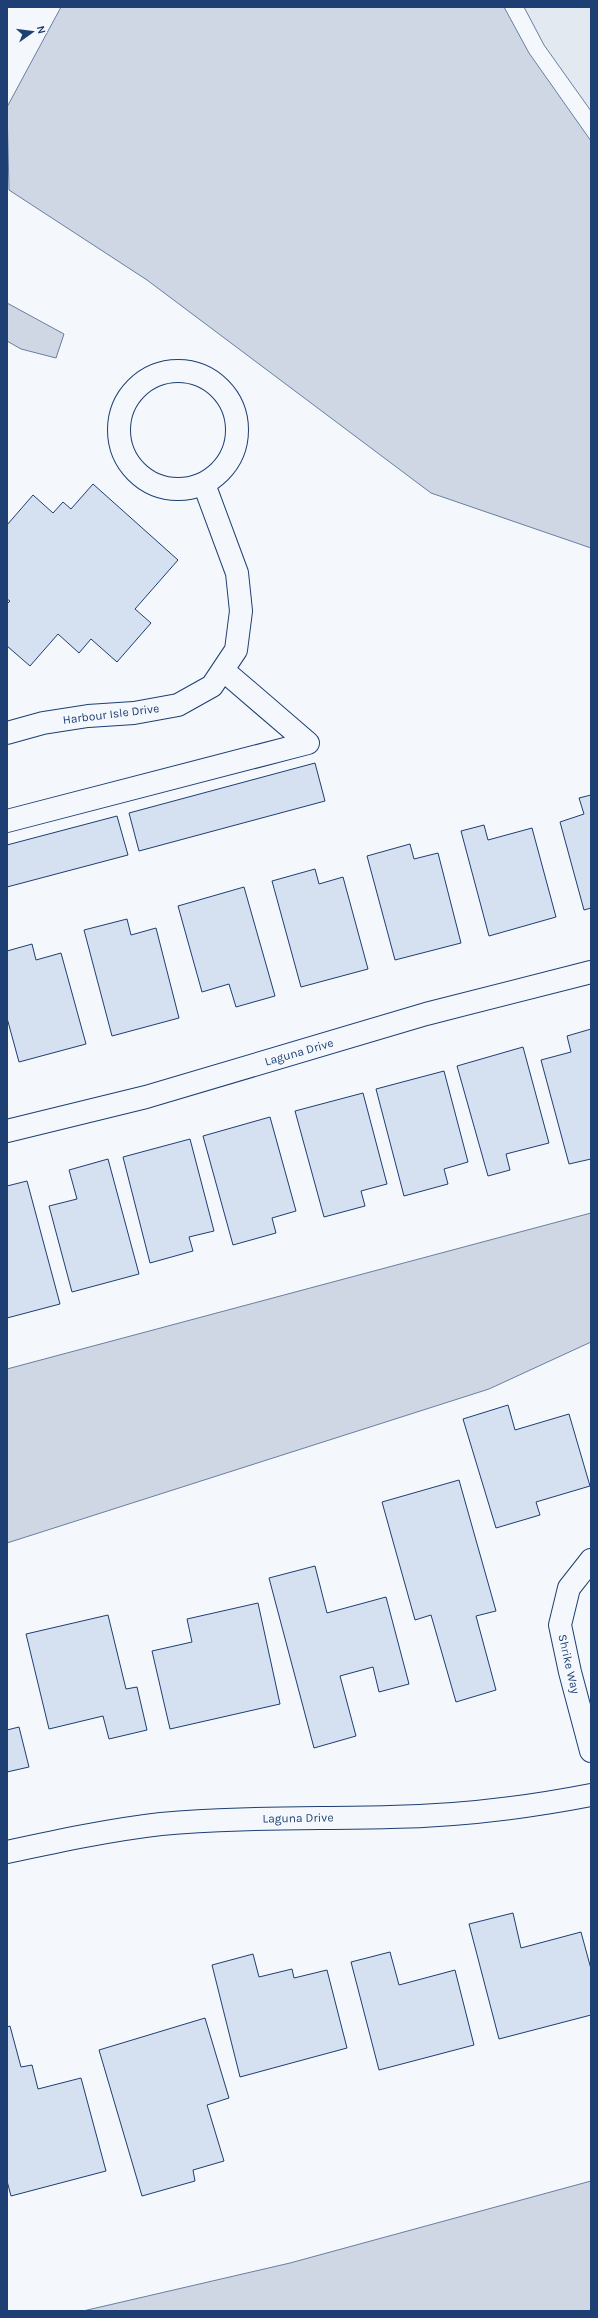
<svg xmlns="http://www.w3.org/2000/svg" width="598" height="2318" font-family="Karla,sans-serif">
  <style>
    .green { fill: #e3e9f0; stroke: #687fa3 }
    .water { fill: #cfd7e4; stroke: #687fa3 }
    .building { fill: #d5e0f0; stroke: #1d3f73 }
    .lines { fill: none; stroke-linecap: round; stroke-linejoin: round }
    .minor-casing { stroke: #1d3f73; stroke-width: 24 }
    .minor { stroke: #f4f7fb; stroke-width: 22 }
    .labels { text-anchor: middle; stroke-width: 3; stroke-linejoin: round; paint-order: stroke }
    .street-label { font-size: 12px; fill: #1d3f73; stroke: #f4f7fb }
  </style>
  <rect width="100%" height="100%" fill="#f4f7fb"/>
  <path class="green" d="M524,7H591V111L544,45Z"/>
  <path class="water" d="M61,7H504L529,53L591,141V548L431,493L147,280L9,190L7,107Z
    M7,303L64,334L56,358L21,349L7,341Z
    M591,1213V1342L489,1389L7,1543V1369Z
    M591,2181V2311H83L290,2263Z"/>
  <path class="building" d="M93,484L178,560L135,609L151,623L117,662L91,639L79,653L58,634L30,666L7,646V604L10,601L7,599V525L33,495L53,513L63,502L71,509Z
    M315,763L325,801L139,851L129,813Z
    M591,795V908L584,910L560,822L584,814L579,798Z
    M117,816L128,855L7,887V845Z
    M484,825L488,840L532,828L556,917L489,936L461,831Z
    M410,844L414,859L438,853L461,943L395,960L367,856Z
    M315,869L319,884L343,877L368,969L301,987L272,881Z
    M244,887L275,996L236,1007L229,984L202,992L178,906Z
    M127,919L131,935L156,928L179,1018L112,1036L84,930Z
    M32,944L36,960L61,953L86,1044L19,1062L7,1018V951Z
    M591,1029V1159L569,1164L541,1060L571,1052L567,1036Z
    M523,1047L549,1143L506,1154L510,1170L488,1176L457,1066Z
    M444,1071L468,1162L444,1169L448,1184L404,1196L376,1089Z
    M363,1093L387,1184L361,1191L365,1206L324,1217L295,1111Z
    M270,1117L296,1211L272,1218L276,1233L233,1245L203,1136Z
    M190,1139L214,1231L189,1237L193,1251L150,1263L123,1157Z
    M108,1159L139,1274L72,1292L49,1206L77,1199L69,1170Z
    M27,1181L60,1304L7,1318V1186Z
    M508,1405L515,1430L569,1414L590,1486L536,1502L540,1515L496,1528L463,1419Z
    M459,1480L496,1611L476,1616L496,1690L456,1702L431,1615L415,1620L382,1502Z
    M315,1566L327,1613L386,1597L409,1684L379,1692L373,1667L340,1676L356,1736L314,1748L269,1578Z
    M258,1603L280,1704L170,1729L152,1651L192,1642L187,1619Z
    M108,1615L126,1689L137,1687L147,1730L109,1739L103,1716L49,1729L26,1634Z
    M19,1727L29,1767L7,1772V1730Z
    M513,1913L521,1948L581,1932L591,1969V2015L499,2039L469,1924Z
    M390,1952L399,1985L455,1970L474,2045L379,2070L351,1962Z
    M253,1954L259,1977L292,1969L294,1978L327,1970L347,2048L240,2077L212,1965Z
    M205,2018L229,2098L207,2105L224,2161L193,2170L195,2181L142,2196L99,2050Z
    M10,2026L21,2067L32,2065L38,2089L81,2078L106,2171L11,2196L7,2181V2027Z"/>
  <g class="lines">
    <defs>
      <path id="minor" d="M119 430a59 59 0 1 1 118 0a59 59 0 1 1-118 0Z
        M7,733L43,723L88,716L134,713L178,705L212,686L236,650L241,611L237,573L204,484
        M7,821L308,743L223,670
        M7,1131L146,1097L426,1014L591,972
        M591,1560L569,1588L560,1625L570,1672L591,1751
        M7,1852C58,1841 109,1830 161,1824C237,1817 314,1819 390,1817C458,1816 524,1808 591,1795"/>
    </defs>
    <use href="#minor" class="minor-casing"/>
    <use href="#minor" class="minor"/>
  </g>
  <g class="labels">
    <g class="street-label">
      <text transform="translate(111 714) rotate(-7)" y="4">Harbour Isle Drive</text>
      <text transform="translate(299 1052) rotate(-16)" y="4">Laguna Drive</text>
      <text transform="translate(569 1664) rotate(77)" y="4">Shrike Way</text>
      <text transform="translate(298 1818) rotate(-1)" y="4">Laguna Drive</text>
    </g>
  </g>
  <rect width="598" height="2318" fill="none" stroke="#1d3f73" stroke-width="16"/>
  <g transform="translate(32 32) rotate(76)" stroke="#f4f7fb" stroke-width="3" paint-order="stroke">
  <path d="M0-3L7 15L0 10L-7 15Z" fill="#1d3f73"/>
  <text y="-6" font-size="11" font-weight="bold" text-anchor="middle" fill="#1d3f73">N</text>
  </g>
</svg>
